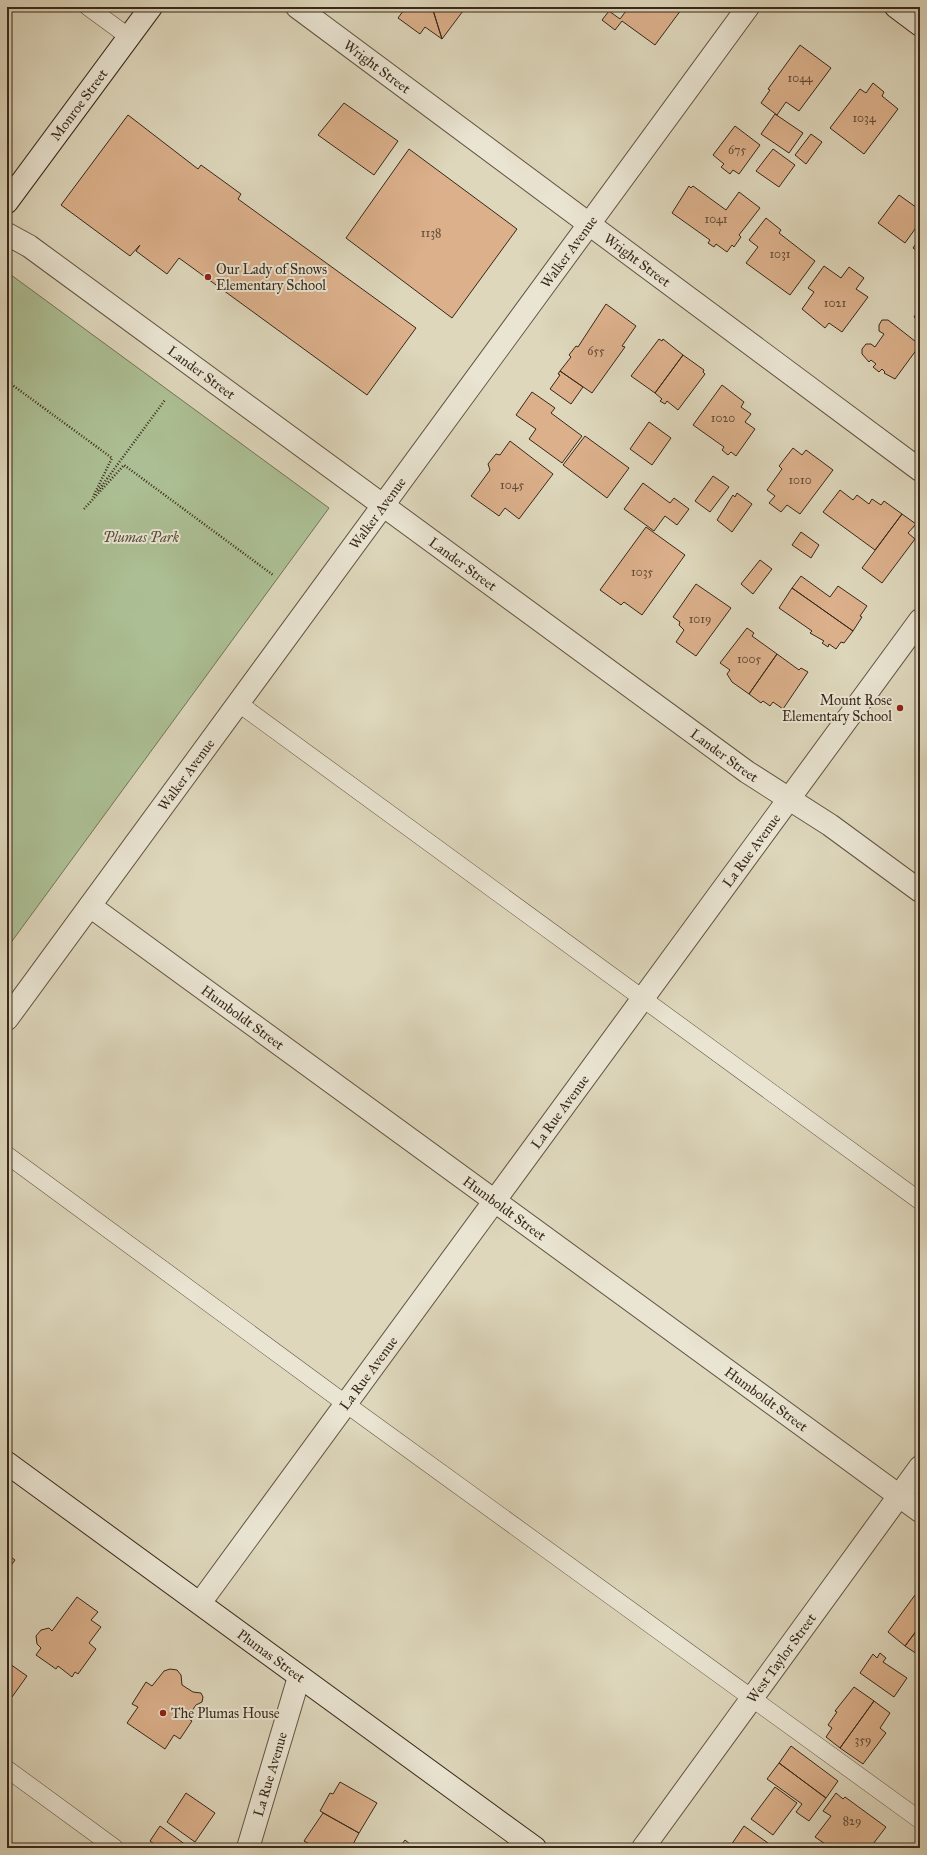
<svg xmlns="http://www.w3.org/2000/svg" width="927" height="1855" font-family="'IM FELL Great Primer',serif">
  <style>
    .green { fill: #acbf94; stroke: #727456 }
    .building { fill: #dbb08b; stroke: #382819 }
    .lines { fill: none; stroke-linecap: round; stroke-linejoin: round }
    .lane-casing { stroke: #625442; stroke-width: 18 }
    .street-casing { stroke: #625442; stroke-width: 24 }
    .secondary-casing { stroke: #382819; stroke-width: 24 }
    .path { stroke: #382819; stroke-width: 2.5; stroke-dasharray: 1 2; stroke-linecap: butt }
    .lane { stroke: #eae5d3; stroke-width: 17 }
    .street { stroke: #eae5d3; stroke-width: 22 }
    .secondary { stroke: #eae5d3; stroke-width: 22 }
    .poi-dot { fill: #8f2418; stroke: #eae5d3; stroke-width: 1.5 }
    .labels { text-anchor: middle; stroke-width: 4; stroke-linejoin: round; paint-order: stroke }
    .number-label { font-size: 12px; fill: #614a36 }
    .street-label { font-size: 14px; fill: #382819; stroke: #eae5d3 }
    .poi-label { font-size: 14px; fill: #382819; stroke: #eae5d3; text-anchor: start }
    .park-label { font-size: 14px; font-style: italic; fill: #554e38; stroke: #eae5d3 }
  </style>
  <rect width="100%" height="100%" fill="#ded7bc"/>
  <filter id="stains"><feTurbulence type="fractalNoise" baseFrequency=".005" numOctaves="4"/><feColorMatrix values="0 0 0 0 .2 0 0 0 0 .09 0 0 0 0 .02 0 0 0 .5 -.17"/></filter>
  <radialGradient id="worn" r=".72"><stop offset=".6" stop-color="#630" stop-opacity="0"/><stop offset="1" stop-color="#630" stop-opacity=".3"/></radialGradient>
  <path class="green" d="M7,272L329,508L7,948Z"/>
  <path class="building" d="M406,7H432L442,39L425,27L420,34L398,18Z
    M432,7H466L442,39Z
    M629,7H676L681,10L655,45L622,21L615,30L602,20L609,11L620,19Z
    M800,45L831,68L799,111L786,102L777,115L761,103L770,90L768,89Z
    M873,83L884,92L882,96L898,109L864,154L830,128L860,89L866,93Z
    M344,103L398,141L374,175L318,135Z
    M775,114L803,133L789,153L761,134Z
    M128,115L198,169L201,165L241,194L238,199L416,328L367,395L179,258L167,274L136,251L140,245L130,256L61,205Z
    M735,126L760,145L739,174L733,170L730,174L721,167L724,164L713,155Z
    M811,134L822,142L806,164L795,155Z
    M409,149L517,229L452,318L346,238Z
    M773,149L795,165L779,187L756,171Z
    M689,186L691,188L693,186L726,210L739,192L760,208L739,235L741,237L734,247L732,245L727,252L716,244L714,247L708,243L710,240L672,213Z
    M899,195L920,210V222L905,243L878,223Z
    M766,218L781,230L779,233L815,261L790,295L746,263L758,247L749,240Z
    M920,238V253L913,248Z
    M824,266L841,278L849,267L864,278L856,289L868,297L842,332L829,323L825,328L802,309L814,292L808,288Z
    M606,304L636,326L622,346L625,347L592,393L560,371L571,357L569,355L576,346L578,347Z
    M920,308V321L914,317Z
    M882,320H888L920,345L895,379L884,373L885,372L882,369L879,372L873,367L876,364L871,360L869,362L862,354V349L866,344H871L875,347L884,334L879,331V325Z
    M659,339L662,341L663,339L683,355L655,393L631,376Z
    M683,355L704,370L703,372L705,374L678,410L667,401L665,404L660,401L662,399L655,393Z
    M560,371L583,387L571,404L550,389L560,375L558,374Z
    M722,385L744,402L741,407L751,414L745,422L755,429L736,456L731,452L728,455L722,450L724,447L693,425Z
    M532,392L555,408L551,413L582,436L562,463L529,439L536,429L516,415Z
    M649,422L671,438L652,465L630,449Z
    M585,436L629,468L607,498L563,465Z
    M510,441L553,474L519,519L505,508L499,516L471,496L490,470L488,464L496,454L500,455Z
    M793,448L802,455L806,450L833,470L800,514L787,505L781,512L769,503L775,496L767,490L782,469L779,466Z
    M713,476L729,487L710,512L695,501Z
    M643,483L670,503L674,498L689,509L677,525L665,516L654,531L624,509Z
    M840,490L853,500L857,495L869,504L872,499L881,505L884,501L902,514L875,550L823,512Z
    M737,493L752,504L732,532L717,520L733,495L735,497Z
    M902,514L916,524L908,533L915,539L882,583L862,568Z
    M646,527L685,555L642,615L624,602L621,605L600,590Z
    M801,532L819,545L811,558L792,545Z
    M760,560L772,569L753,594L741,584Z
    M801,576L830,597L838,586L867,606L860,616L862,617L853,631L792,588Z
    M696,584L731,608L696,656L676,642L684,630L679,625L680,622L673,617Z
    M792,588L853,631L844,643L841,642L836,649L829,644L828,647L822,643L824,641L810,633L812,631L779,608Z
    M747,628L754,633L752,636L777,654L749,694L732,682L727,674L730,670L720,663Z
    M777,654L799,670L801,668L808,672L783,709L773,702L770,706L763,701L761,703L749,694Z
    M7,1554L15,1560L7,1571Z
    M915,1595L920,1598V1626L905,1646L888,1632Z
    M77,1597L98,1612L91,1620L101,1627L89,1643L96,1649L78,1674L75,1672L72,1677L58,1666L56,1669L36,1655L41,1648L37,1644L36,1636L41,1630L49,1628L52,1631Z
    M920,1626V1656L905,1646Z
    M880,1653L886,1658L883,1662L907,1678L894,1697L860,1673L873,1654L877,1658Z
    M10,1664L27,1676L12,1697L7,1693V1669Z
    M170,1669L177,1670L181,1675L182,1685L193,1692L201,1693L203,1697L202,1702L196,1705L187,1718L192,1721L180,1739L174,1735L165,1749L127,1723L138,1707L132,1704L146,1682L152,1686L164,1671Z
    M854,1687L874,1701L840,1748L826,1737L832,1728L828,1725L837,1712L835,1711Z
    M874,1701L890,1713L880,1728L886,1733L863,1764L840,1748Z
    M791,1746L838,1781L826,1798L779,1763Z
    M779,1763L826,1798L809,1821L796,1812L802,1804L767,1779Z
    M340,1782L377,1803L359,1833L320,1811L330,1793L333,1794Z
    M775,1787L797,1803L773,1835L751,1819Z
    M186,1793L215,1813L195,1842L167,1822Z
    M836,1793L843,1799L845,1797L886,1827L870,1848H831L815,1837L831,1816L823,1811Z
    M323,1813L359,1833L351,1848H317L304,1841Z
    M160,1826L190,1848H159L150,1841Z
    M744,1826L775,1848H729Z
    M405,1840L415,1848H399Z
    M309,1844L317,1848H307Z"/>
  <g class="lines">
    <defs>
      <path id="lane" d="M88,7L129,37
        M238,703L920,1201
        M7,1155L346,1404L920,1820
        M7,1769L115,1848"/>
      <g id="street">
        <path id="s1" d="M297,7L920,470"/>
        <path id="s2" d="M7,234L29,246L747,772L830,825L920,891"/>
        <path id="s3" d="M90,906L920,1511"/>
        <path id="s4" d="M7,1019L748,7"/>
        <path id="s5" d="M200,1603L920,620"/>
        <path id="s6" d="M248,1848L299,1677"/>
        <path id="s7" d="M643,1848L920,1467"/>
      </g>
      <g id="secondary">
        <path d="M896,7L920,25"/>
        <path id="s8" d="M7,202L151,7"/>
        <path id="s9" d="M7,1463L535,1848"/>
      </g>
    </defs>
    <use href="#lane" class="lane-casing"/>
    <use href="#street" class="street-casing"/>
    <use href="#secondary" class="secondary-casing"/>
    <path class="path" d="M7,376L11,384L112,458L93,497
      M98,491L165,400
      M84,509L124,465L273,575"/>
    <use href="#lane" class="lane"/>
    <use href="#street" class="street"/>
    <use href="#secondary" class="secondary"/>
  </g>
  <g class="poi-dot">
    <circle cx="208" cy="277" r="4"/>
    <circle cx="900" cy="708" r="4"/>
    <circle cx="163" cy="1713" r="4"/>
  </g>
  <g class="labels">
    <g class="number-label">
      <text x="800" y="82">1044</text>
      <text x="864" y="122">1034</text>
      <text x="737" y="154">675</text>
      <text x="716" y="223">1041</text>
      <text x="431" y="237">1138</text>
      <text x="780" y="258">1031</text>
      <text x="835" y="307">1021</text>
      <text x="596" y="355">655</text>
      <text x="723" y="422">1020</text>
      <text x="800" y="484">1010</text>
      <text x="512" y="489">1045</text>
      <text x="642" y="576">1035</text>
      <text x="700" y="623">1019</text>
      <text x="749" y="663">1005</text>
      <text x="863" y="1744">359</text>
      <text x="852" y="1825">829</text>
    </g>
    <g class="street-label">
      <text dy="5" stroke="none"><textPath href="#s1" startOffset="100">Wright Street</textPath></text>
      <text dy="5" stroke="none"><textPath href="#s8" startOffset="121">Monroe Street</textPath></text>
      <text dy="5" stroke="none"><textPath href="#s4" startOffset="951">Walker Avenue</textPath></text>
      <text dy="5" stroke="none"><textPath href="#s1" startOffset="424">Wright Street</textPath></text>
      <text dy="5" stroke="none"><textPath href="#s2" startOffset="239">Lander Street</textPath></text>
      <text dy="5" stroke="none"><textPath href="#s4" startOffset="627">Walker Avenue</textPath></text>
      <text dy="5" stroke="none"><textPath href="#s2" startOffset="563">Lander Street</textPath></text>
      <text dy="5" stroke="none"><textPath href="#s2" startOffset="887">Lander Street</textPath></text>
      <text dy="5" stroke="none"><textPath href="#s4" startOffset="303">Walker Avenue</textPath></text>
      <text dy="5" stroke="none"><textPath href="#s5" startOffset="933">La Rue Avenue</textPath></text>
      <text dy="5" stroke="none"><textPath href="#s3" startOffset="189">Humboldt Street</textPath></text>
      <text dy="5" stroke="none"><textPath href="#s5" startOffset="609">La Rue Avenue</textPath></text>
      <text dy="5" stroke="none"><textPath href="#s3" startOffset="513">Humboldt Street</textPath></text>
      <text dy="5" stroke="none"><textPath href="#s5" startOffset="285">La Rue Avenue</textPath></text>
      <text dy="5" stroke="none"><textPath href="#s3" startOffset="837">Humboldt Street</textPath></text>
      <text dy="5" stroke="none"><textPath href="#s9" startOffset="327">Plumas Street</textPath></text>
      <text dy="5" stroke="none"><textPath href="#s7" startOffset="235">West Taylor Street</textPath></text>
      <text dy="5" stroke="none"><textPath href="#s6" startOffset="77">La Rue Avenue</textPath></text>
    </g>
    <g class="poi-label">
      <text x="216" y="274">Our Lady of Snows<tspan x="216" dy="16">Elementary School</tspan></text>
      <text x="892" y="705" text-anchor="end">Mount Rose<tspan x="892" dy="16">Elementary School</tspan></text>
      <text x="171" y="1718">The Plumas House</text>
    </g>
    <g class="park-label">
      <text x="141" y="542">Plumas Park</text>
    </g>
  </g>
  <rect width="927" height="1855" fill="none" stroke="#ded7bc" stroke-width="24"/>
  <rect x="8" y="8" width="911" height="1839" fill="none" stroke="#382819" stroke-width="2"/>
  <rect x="12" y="12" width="903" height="1831" fill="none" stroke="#382819"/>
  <rect width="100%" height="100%" filter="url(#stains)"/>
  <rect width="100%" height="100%" fill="url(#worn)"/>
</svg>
